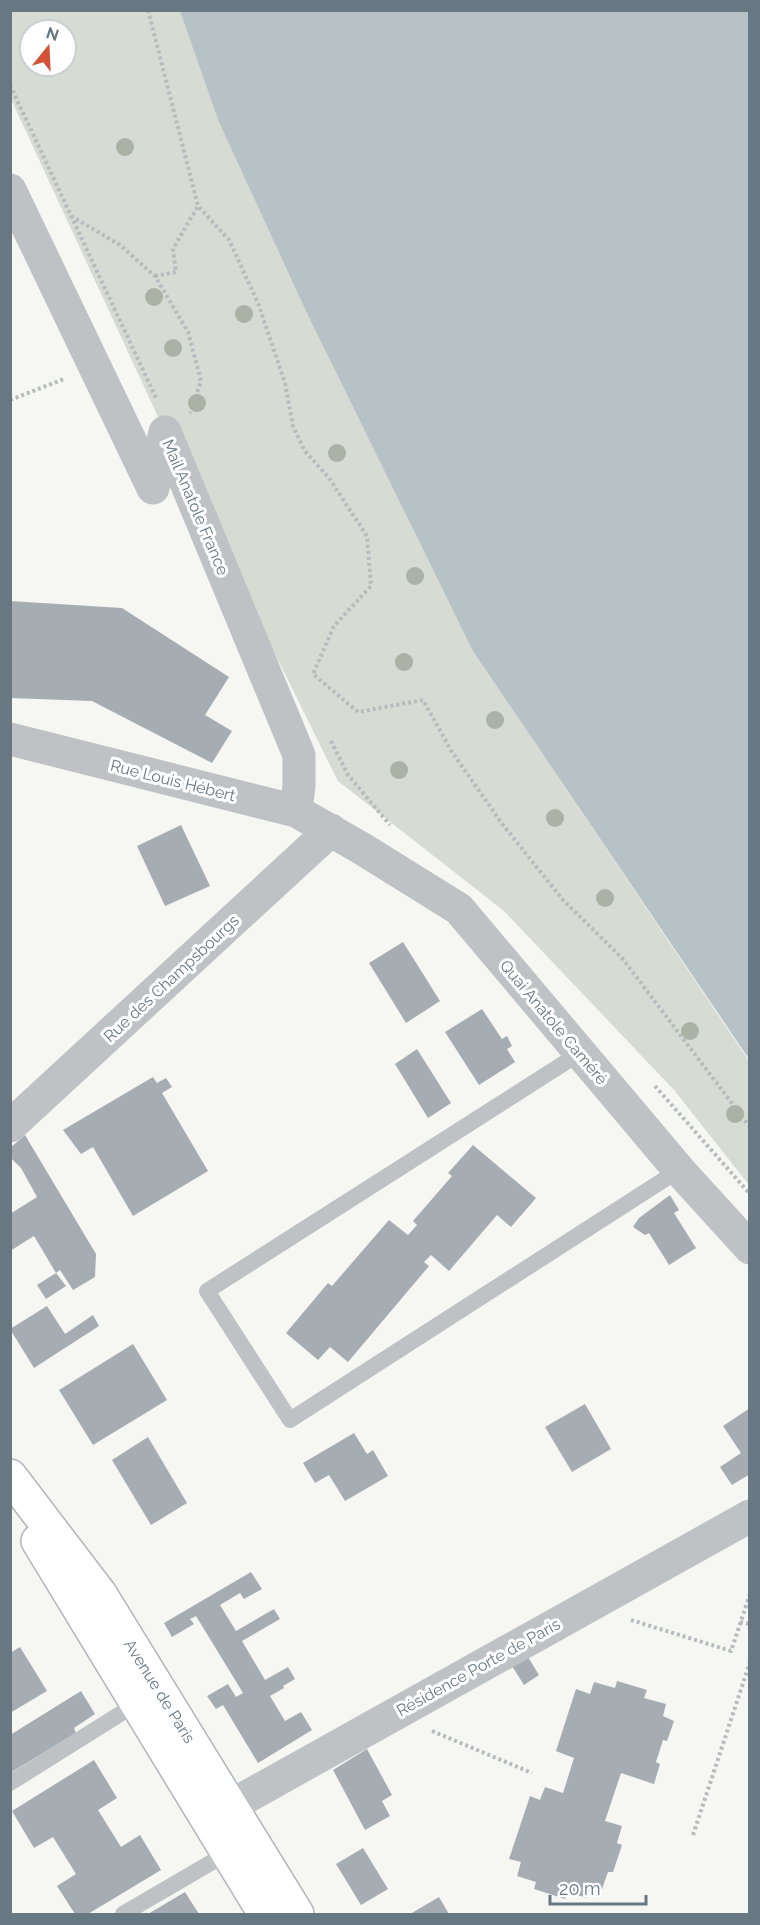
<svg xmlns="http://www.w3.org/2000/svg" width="760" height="1925" font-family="Raleway,sans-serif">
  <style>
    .green { fill: #d6dbd3; fill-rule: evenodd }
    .water { fill: #b6c2c5 }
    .building { fill: #a6adb2 }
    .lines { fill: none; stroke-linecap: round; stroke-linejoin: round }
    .primary-casing { stroke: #b2b6b9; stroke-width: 36 }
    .path { stroke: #b8bbbd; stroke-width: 4; stroke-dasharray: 3 3; stroke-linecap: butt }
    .service { stroke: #bec2c5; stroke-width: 16 }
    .minor { stroke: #bec2c5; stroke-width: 33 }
    .primary { stroke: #fff; stroke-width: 33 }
    .tree { fill: #aab1a5 }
    .labels { text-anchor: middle; stroke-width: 6; stroke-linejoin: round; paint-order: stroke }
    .street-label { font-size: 16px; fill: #687882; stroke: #fff }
  </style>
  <rect width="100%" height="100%" fill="#f6f6f3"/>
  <path class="green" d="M10,11H182L519,719L749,1061V1185L674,1090L504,911L338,781L165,432L11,99ZM30,30H66V66H30Z"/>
  <path class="water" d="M180,11H749V1059L473,651L306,311L219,122Z"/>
  <path class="building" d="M10,601L122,608L229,677L205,715L232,731L212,763L92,701L10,698Z
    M181,825L210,886L165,906L137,846Z
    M403,942L440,1001L406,1023L369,963Z
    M482,1009L502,1039L507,1036L512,1046L507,1049L515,1062L479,1085L445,1032Z
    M417,1049L451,1103L428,1118L395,1064Z
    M153,1077L157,1083L166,1078L172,1087L162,1093L208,1171L133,1216L93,1147L81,1154L63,1130Z
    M25,1135L96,1254L95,1277L73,1290L60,1270L56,1273L34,1236L10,1251V1214L37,1197L21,1168L10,1157V1148Z
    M473,1145L536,1198L511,1227L497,1215L449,1271L431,1255L424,1262L429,1266L348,1362L330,1347L318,1360L286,1333L328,1283L332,1286L389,1220L408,1235L417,1225L413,1221L452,1176L448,1173Z
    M670,1195L679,1210L674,1213L696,1248L669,1265L649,1233L645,1235L633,1227L639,1218Z
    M56,1273L66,1286L46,1299L37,1285Z
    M47,1306L65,1334L93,1315L99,1326L34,1368L10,1329Z
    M133,1344L167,1400L93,1445L59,1390Z
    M585,1404L611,1449L572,1472L545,1427Z
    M750,1408V1474L732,1485L720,1467L741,1453L723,1426Z
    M354,1433L367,1454L373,1450L388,1476L345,1501L329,1475L315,1483L303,1463Z
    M148,1437L187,1503L151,1525L112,1460Z
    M251,1572L262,1589L244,1599L240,1593L220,1605L236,1631L274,1609L280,1619L242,1641L265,1680L288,1667L295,1679L283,1686L284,1688L270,1696L285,1721L301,1712L312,1730L258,1763L223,1705L216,1709L207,1696L228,1684L236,1697L243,1693L196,1616L190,1619L194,1624L172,1637L164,1623Z
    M20,1647L47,1691L10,1713V1653Z
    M528,1657L539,1675L524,1685L512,1666Z
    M617,1681L647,1690L644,1698L666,1704L663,1716L674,1721L667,1741L663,1740L656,1762L660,1764L654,1784L621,1773L605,1821L622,1826L617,1843L622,1845L613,1872H608L602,1889L591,1886L587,1898L568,1892L565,1899L534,1889L536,1882L517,1876L521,1862L509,1859L530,1796L540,1800L545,1787L563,1793L574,1758L556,1751L576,1689L590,1694L594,1682L615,1688Z
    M81,1691L95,1714L74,1728L76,1733L10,1773V1735Z
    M367,1749L392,1795L382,1801L390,1816L365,1830L333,1770Z
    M94,1760L117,1798L98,1810L121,1847L140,1835L161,1870L88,1914H75L57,1886L76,1874L53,1837L34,1848L12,1811Z
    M363,1848L388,1889L361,1905L336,1864Z
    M185,1892L199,1914H148Z
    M439,1897L449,1914H410Z"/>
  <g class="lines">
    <defs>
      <path id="primary" d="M10,1476L100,1594L297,1914
        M38,1541L265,1914"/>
    </defs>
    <use href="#primary" class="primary-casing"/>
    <path class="path" d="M148,10L198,206L229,240L258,303L285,383L293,426L304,450L329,478L367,536L371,586L334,626L313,674L358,712L423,700L452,752L503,825L563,900L622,958L750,1127
      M10,85L157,400
      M71,216L120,245L155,276L188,332L201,381L190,413
      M155,276L176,272L173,249L198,206
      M10,400L64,379
      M331,741L348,775L390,825
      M655,1086L750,1194
      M631,1620L731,1651L750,1594
      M740,1622L750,1624
      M432,1731L532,1773
      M693,1835L750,1662"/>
    <path class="service" d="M580,1053L207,1291L290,1420L679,1170
      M10,1783L136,1704
      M123,1914L231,1851"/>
    <path class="minor" d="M10,190L153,488L165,432L299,755V785L296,811
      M10,739L296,811L361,848L459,909L679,1170L750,1248
      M10,1126L331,830
      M207,1819L750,1516"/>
    <use href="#primary" class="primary"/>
  </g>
  <g class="tree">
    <circle cx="125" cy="147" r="9"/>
    <circle cx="154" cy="297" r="9"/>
    <circle cx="244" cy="314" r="9"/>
    <circle cx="173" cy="348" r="9"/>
    <circle cx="197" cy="403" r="9"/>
    <circle cx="337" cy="453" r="9"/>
    <circle cx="415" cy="576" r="9"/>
    <circle cx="404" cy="662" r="9"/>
    <circle cx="495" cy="720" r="9"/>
    <circle cx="399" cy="770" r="9"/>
    <circle cx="555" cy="818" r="9"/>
    <circle cx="605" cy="898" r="9"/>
    <circle cx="690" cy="1031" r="9"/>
    <circle cx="735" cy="1114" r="9"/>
  </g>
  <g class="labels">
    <g class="street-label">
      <text transform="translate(196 507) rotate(67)" y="6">Mail Anatole France</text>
      <text transform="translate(173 780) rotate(14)" y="6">Rue Louis Hébert</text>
      <text transform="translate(171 978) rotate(-43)" y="6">Rue des Champsbourgs</text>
      <text transform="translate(554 1022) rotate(50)" y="6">Quai Anatole Caméré</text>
      <text transform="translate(478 1667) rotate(-29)" y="6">Résidence Porte de Paris</text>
      <text transform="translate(160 1691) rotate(58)" y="6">Avenue de Paris</text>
    </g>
  </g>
  <rect width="760" height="1925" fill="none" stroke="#687882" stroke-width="24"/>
  <g transform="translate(48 48) rotate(18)"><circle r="28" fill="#ffffff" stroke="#c3c9cd" stroke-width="1.5"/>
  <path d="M0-4.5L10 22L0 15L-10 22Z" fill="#d35137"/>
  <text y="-9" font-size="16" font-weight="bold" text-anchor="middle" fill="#687882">N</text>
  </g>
  <path d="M550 1895v9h96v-9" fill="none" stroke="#687882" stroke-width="3"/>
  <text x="559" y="1895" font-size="18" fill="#687882" stroke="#ffffff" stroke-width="4.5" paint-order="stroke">20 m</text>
</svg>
